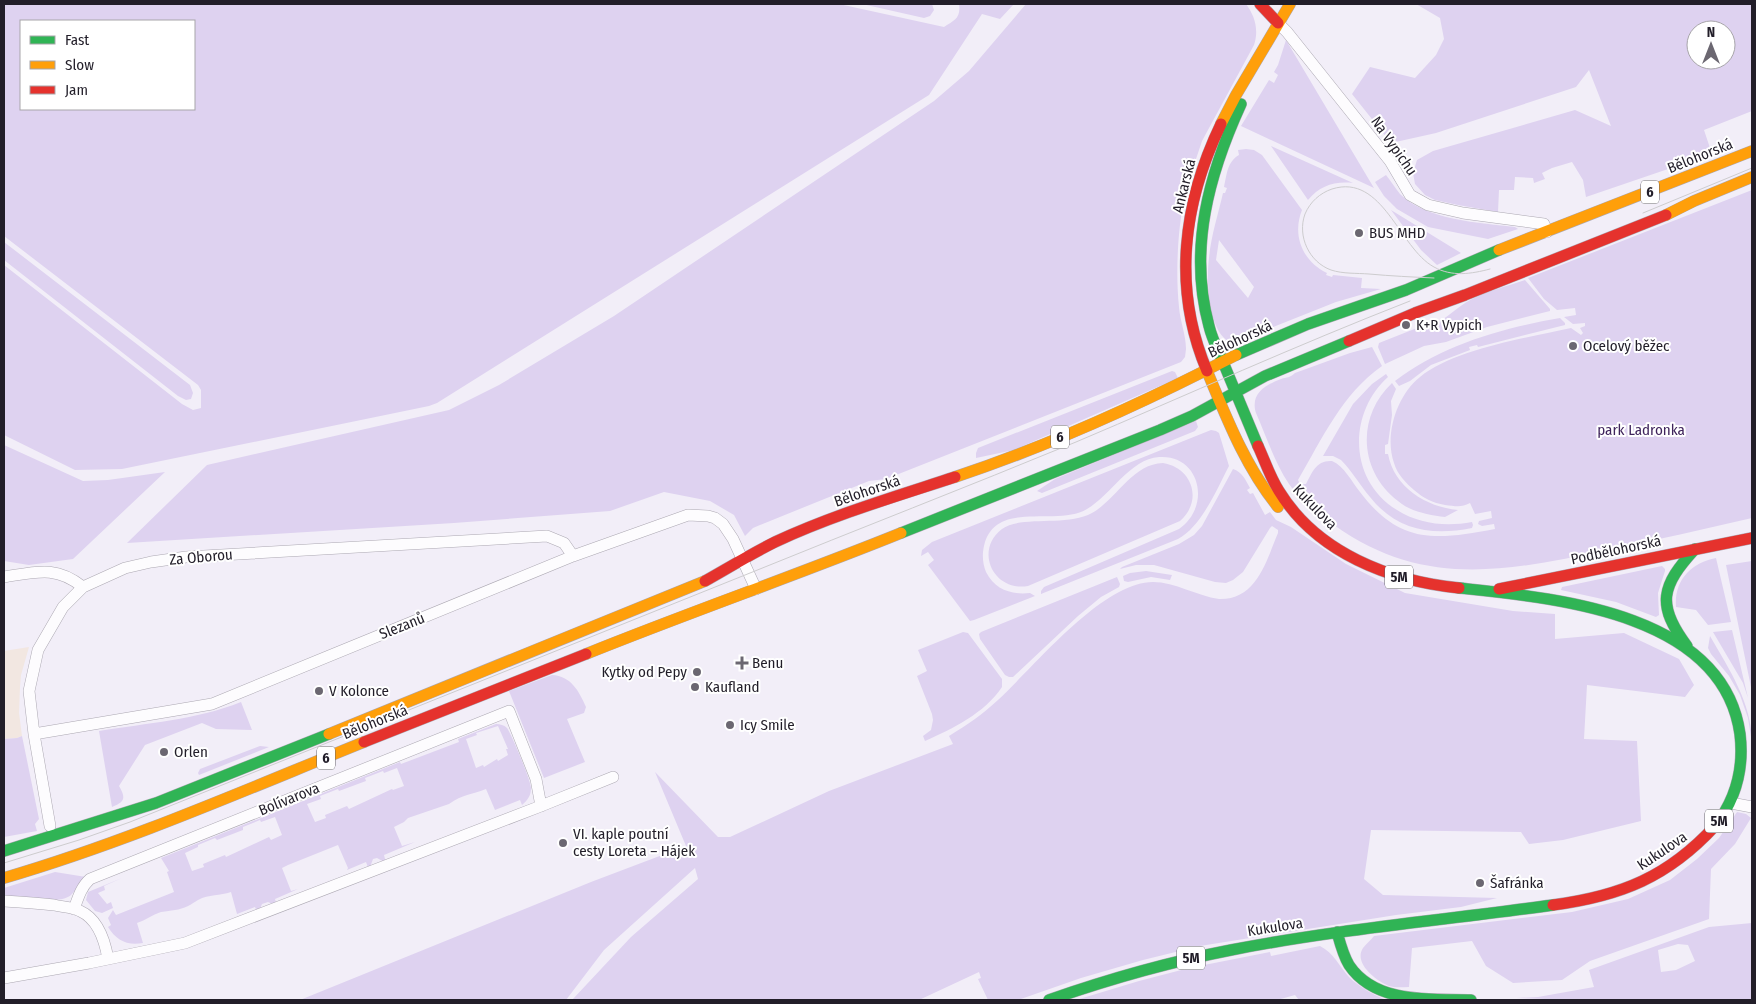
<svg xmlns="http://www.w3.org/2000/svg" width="1756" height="1004" font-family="'Fira Sans Condensed',sans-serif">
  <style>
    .education { fill: #f2e7e1 }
    .green { fill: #ded2f0; fill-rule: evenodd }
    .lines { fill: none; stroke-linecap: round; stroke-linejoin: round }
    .street-casing { stroke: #aca8b2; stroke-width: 12 }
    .fast-casing { stroke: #aca8b2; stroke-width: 12 }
    .slow-casing { stroke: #aca8b2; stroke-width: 12 }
    .jam-casing { stroke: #aca8b2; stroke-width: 12 }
    .street { stroke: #fdfcfe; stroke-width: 11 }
    .fast { stroke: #30b455; stroke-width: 11 }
    .slow { stroke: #ff9f0a; stroke-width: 11 }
    .jam { stroke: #e5322d; stroke-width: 11 }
    .tram { stroke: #cdccce; stroke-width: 1 }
    .poi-dot { fill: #6b6771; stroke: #fff; stroke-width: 2 }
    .labels { text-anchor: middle; stroke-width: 4; stroke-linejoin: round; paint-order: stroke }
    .shield { fill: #fff; stroke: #646269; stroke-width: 1 }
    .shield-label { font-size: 14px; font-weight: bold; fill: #221e29 }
    .street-label { font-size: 15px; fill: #221e29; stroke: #fff }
    .poi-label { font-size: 15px; fill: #221e29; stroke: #fff; text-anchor: start }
    .park-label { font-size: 15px; fill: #3f245c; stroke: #fff }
  </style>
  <rect width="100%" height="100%" fill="#f2eef8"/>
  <path class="education" d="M29,647L21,675L20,687L19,713L22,736L17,738L4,739V651Z"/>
  <path class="green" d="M4,4H839L944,27C955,20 961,18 959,4H1014L1000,19L982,14L929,95L437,403L429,406L122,469L75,470L4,435V265L182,404L193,410L201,408V390L198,385L4,236ZM21,21H194V109H21Z
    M862,4H932L934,10L930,16L924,18Z
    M1026,4H1246C1255,16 1259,30 1254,45L1202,141L1193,168L1189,166L1186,175L1190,176C1178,213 1175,269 1179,307C1180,321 1186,335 1186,349L1185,357L1181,362L886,479L869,481L760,525L753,528L745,536L734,515L710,501L664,492L610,511L454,523L127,543L207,465L449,410L499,385L614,316L934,101L969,71Z
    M1416,4H1752V111L1704,130L1712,154L1586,197L1583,180L1572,162L1552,168L1542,173L1545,179L1534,183L1533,178L1515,177L1514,190H1499L1498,212L1458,205L1435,200L1425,195L1415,184L1413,173L1417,160L1433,151L1575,110L1611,126L1589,70L1576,87L1436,133L1391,143L1352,94L1370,67L1415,78L1436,55L1444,39L1440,18ZM1696,30H1726V60H1696Z
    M1286,40L1368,178L1374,188L1241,126L1269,80L1274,83L1278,75L1274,72L1278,65Z
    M1271,146L1353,183C1334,181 1320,186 1308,200Z
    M1246,149L1254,150L1262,155L1302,210C1292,235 1302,261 1327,273L1326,275L1332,277L1333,275L1362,278L1361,288L1381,289L1336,302L1233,343C1208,337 1206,279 1209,258C1211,236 1218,215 1223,193H1225L1227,188L1224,187C1227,174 1227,162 1239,155L1238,150ZM1219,240L1254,287L1248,298L1216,260Z
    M1386,175C1391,181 1395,188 1400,194C1425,220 1481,223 1515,227L1518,229L1488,239L1428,227L1397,209L1384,196L1375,182Z
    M1752,190V518C1704,529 1656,540 1608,550C1508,571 1423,589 1334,525C1318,514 1300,500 1289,484C1275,463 1266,436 1256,413C1250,394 1265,385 1281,379C1287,377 1290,378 1295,373L1350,353L1372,347L1382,366C1342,394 1322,439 1298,480L1300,484H1306C1312,473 1316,460 1332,461C1344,466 1352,482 1360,492C1400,545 1436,540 1495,529L1494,524L1482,526L1478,524L1479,521L1492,518L1491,511L1475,514L1470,503C1461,508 1455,506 1445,505C1433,503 1423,498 1414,490C1406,483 1397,474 1394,463C1384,435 1397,395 1420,377C1454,349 1527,338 1571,328L1581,335L1583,333L1580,328L1585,326V323L1573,324L1564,317L1576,315L1575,308L1557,310L1544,299L1528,278Z
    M1391,210L1461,253L1437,265L1421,250Z
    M4,242L190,385L193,393L191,399L186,400L178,396L4,260Z
    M1525,280L1550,309V311L1487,327L1446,342L1424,346L1385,364L1378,347L1379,343L1422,326L1425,330C1443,322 1455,308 1472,299C1488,291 1507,286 1525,280Z
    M1560,318L1565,323V325L1478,347L1477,345L1469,347L1470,350L1431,365L1410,381L1399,386L1395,381C1442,345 1502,328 1560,318Z
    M1172,371L1175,372L1178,378L1014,450L976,458V453L978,448Z
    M1386,374L1388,377C1348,413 1348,480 1397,510C1419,524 1446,527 1472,522L1473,525L1472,528C1432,536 1397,531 1370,497C1360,485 1352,471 1341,460L1333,456H1323L1353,404L1372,384Z
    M1392,383L1396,389L1391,401L1392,415L1388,444L1385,445V454H1388C1394,487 1426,507 1458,510L1445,517C1429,515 1411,512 1398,501C1359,471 1356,417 1392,383Z
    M1196,421L1198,427L1195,431L1042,493L1037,491L1055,479Z
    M1211,430L1216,431L1219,433L1229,466C1217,489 1201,527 1178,539L1041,594V591L1044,587L1179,529C1212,506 1200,454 1159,457C1130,459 1111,495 1087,509C1057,527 999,500 985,542C982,552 982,562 986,572C995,590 1012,595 1030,593L1035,596L974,620L970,621L928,565L934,560L928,552L921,556L922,550L932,542Z
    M4,445L83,481L108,480L165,472L73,559L29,565L4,561Z
    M1163,463C1193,468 1203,501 1180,521L1028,586C993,592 974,550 1002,529C1021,515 1066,527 1092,513C1117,499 1132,464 1163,463Z
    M1233,469C1242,472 1245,479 1250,488L1247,490L1250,494L1253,493L1265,515L1270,512L1276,520L1291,527L1346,564L1405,593L1513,611L1555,614V639L1624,633L1679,659L1694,685L1685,697L1587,685L1584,739L1637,741L1641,821L1563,840L1529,844L1521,832L1371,830L1364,879L1383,895L1497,898L1461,907L1396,915L1200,946L1143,960L1081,978L1018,1000H988L978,979L981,978L979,972L919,1000H572L631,937L698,879L695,868L604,950L566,1000H300L591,882L686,846L655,772L718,837H730L829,791L953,744L949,736C967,725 983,714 998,700C1034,667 1102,582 1153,582C1175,582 1197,596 1219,599C1257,600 1266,561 1278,533V530L1272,526L1270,528L1243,572L1233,580L1226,583L1215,582L1154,565H1136L1120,569L1122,567L1179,544L1194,535L1202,526Z
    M1716,558L1731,622L1708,625L1696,610L1676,607C1674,580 1691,563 1716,558Z
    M1752,561V692L1726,565Z
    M1662,566L1665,569V571L1658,593L1659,615L1656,617L1616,602L1561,590L1562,587Z
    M1146,571L1172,575L1170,580L1151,577L1128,582L1124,581L1123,576L1130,573Z
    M1117,577L1120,584L1119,587L1101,597L1078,616L1013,677H1009L1005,675L980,639L979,634L981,632Z
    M1732,630L1748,698L1743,683L1713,632Z
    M963,632L968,633L1002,679V687C985,713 952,729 925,741L923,736L931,730L933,720L932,714L917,676L927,671L918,650Z
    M1710,636C1729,669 1752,703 1752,743L1748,718L1740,695L1729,676L1711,654L1708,648Z
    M552,675C571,676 579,691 586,707L584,713L567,719L585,762L544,778L509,691Z
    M241,702L252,730L216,729L202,723L145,745L119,786C126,798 125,802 112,807L99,731C147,723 196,720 241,702Z
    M496,724C500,724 504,725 507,728C511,733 531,781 531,788C531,795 528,800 522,805L520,800L495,810L486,789C471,795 463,794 449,804L408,818L404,822L394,827L402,846L415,842L384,855L386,863L377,858L373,859L369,870L366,862L347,870L348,868L338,845L288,865L282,868L291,891L298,889L275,899L277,906L268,902L262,904L258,914L255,907L237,914L231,892C220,896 209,894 198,900C192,904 184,909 175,910C170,911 167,911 161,912C152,915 146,920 137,923L143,943C127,946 116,940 108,927L111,925L108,918L113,910L116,915L174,892L167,872L169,871L161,858L400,762L401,764L459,742L458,739ZM498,726L508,749H506L508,755L498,761L497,759L484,767L483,765L476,768L466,739L477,735L476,733ZM397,768L404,786L393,790L392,789L349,809L347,806L325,815L326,818L315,822L307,804L321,799L320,796L338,789L339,791L366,781L365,778L383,771L384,773ZM275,817L282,835L271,840L269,837L226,857L225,855L203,864L204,867L192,871L185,853L198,847V845L215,838L217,840L243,830V827L260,820L261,822Z
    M22,736L39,819L35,824L37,831L4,837V739L17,738Z
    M260,746L269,747L199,775L198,773L200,769Z
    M1737,812L1746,814L1751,818L1735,844L1711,869L1709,919L1590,961L1562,980L1513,983L1486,966L1472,941L1412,948L1409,987C1403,987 1395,988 1389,986C1376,981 1353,963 1363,948C1366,944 1371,940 1374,936L1572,912L1628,899L1670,880L1697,859L1719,838Z
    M55,872L86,877C80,883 76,890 71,895C61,905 18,897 4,896V888Z
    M122,878L104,886L105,890L98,893L107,904L111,902L113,908L102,913L95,911L86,900L88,892Z
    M1752,923V1000H1573L1516,998L1538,997L1594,987L1589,970L1709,927ZM1678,944L1688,945L1695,961L1676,970L1661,972L1658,950Z
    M1320,946C1334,953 1339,966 1349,977C1359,987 1374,995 1386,1000H1299L1295,995L1277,1000H1076L1139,981L1189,968L1270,952L1271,956Z"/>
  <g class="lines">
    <defs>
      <path id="street" d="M1278,23L1287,32L1390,161L1410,195L1428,205L1463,213L1544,224L1547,232
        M4,577C36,572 56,565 83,587
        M34,734L212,704L573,556L688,515L708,516L715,518L723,524L733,539L756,589
        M1731,803L1752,807
        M50,826L34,734L29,691L38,650L63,607L83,587L125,568L151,562L186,557L547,536L564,543L573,556
        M4,901C21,902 37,903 54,905C62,907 72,907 80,911C98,919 105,941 108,959
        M74,909C78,898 81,887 90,879L509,711L536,779L541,806
        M4,978L89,963L185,943L541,806L613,777"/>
      <path id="fast" d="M1236,355L1308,324L1406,290L1499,250
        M1223,362C1218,350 1212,339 1209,326C1188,249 1209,174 1241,104
        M1223,362L1258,446
        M901,533L1160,430L1192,416L1265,376L1349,341
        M1459,588C1554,598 1723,612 1740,734C1744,767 1736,799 1715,826
        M1687,646C1656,605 1661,586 1695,549
        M4,851L156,803L329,734
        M1337,932C1340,943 1343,955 1349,965C1375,1004 1430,999 1471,1000
        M1049,1000C1109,979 1169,962 1231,950C1338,929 1446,920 1553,905"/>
      <path id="slow" d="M1221,124L1236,95L1290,4
        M1666,215L1694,201L1752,177
        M1499,250L1752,151
        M1207,371C1227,419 1245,466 1278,507
        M955,477C1052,445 1145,402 1236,355
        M586,654C690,612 797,575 901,533
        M329,734L705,581
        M4,878C127,842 245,790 364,742"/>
      <path id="jam" d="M1260,4L1278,23
        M1349,341L1415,313L1465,295L1666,215
        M1207,371C1172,288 1183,203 1221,124
        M1258,446C1265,461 1270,477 1279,491C1317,553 1390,581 1459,588
        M705,581C728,568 751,554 775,542C833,515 894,497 955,477
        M1499,589L1752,538
        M364,742L586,654
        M1553,905C1621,896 1668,877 1715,826"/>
    </defs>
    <use href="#street" class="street-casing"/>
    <use href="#fast" class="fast-casing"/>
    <use href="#slow" class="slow-casing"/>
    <use href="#jam" class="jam-casing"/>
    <use href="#street" class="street"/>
    <use href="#fast" class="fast"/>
    <use href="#slow" class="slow"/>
    <use href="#jam" class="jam"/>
    <path class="tram" d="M1643,213L1752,168
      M1434,278C1412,277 1391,276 1369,274C1357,273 1343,274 1331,270C1309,262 1297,236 1305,214C1310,202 1320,193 1332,189C1383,173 1399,248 1434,267C1452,277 1471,274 1490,269
      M4,863L79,840L130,822L750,573C858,529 967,487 1076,442C1187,395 1297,345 1410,301"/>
  </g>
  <g class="poi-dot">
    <circle cx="1359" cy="233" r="5"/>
    <circle cx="1406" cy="325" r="5"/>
    <circle cx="1573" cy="346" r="5"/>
    <path d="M739.5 655.5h5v5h5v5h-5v5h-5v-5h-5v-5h5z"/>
    <circle cx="697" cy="672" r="5"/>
    <circle cx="695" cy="687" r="5"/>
    <circle cx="319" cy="691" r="5"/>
    <circle cx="730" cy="725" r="5"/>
    <circle cx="164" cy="752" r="5"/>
    <circle cx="563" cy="843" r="5"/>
    <circle cx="1480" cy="883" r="5"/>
  </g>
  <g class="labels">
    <g class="shield">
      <rect x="1641" y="180.5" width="18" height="23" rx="4"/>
      <rect x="1051" y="425.5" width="18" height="23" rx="4"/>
      <rect x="1385" y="565.5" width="28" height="23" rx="4"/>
      <rect x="317" y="746.5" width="18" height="23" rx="4"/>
      <rect x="1705" y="809.5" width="28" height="23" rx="4"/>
      <rect x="1177" y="946.5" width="28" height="23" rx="4"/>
    </g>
    <g class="shield-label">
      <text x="1650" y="197">6</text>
      <text x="1060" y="442">6</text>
      <text x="1399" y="582">5M</text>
      <text x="326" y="763">6</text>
      <text x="1719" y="826">5M</text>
      <text x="1191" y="963">5M</text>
    </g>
    <g class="street-label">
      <text transform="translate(1394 146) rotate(55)" y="5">Na Vypichu</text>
      <text transform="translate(1700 156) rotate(-22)" y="5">Bělohorská</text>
      <text transform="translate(1184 186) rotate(-76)" y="5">Ankarská</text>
      <text transform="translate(1240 339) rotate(-25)" y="5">Bělohorská</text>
      <text transform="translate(867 491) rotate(-19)" y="5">Bělohorská</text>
      <text transform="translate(1315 507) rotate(46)" y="5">Kukulova</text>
      <text transform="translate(1616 550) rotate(-12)" y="5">Podbělohorská</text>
      <text transform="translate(201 557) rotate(-5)" y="5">Za Oborou</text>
      <text transform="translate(402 626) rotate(-22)" y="5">Slezanů</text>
      <text transform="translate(375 722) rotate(-22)" y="5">Bělohorská</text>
      <text transform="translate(289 799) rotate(-22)" y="5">Bolívarova</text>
      <text transform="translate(1662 851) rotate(-34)" y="5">Kukulova</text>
      <text transform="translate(1275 927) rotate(-9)" y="5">Kukulova</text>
    </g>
    <g class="poi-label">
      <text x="1369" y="238">BUS MHD</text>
      <text x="1416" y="330">K+R Vypich</text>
      <text x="1583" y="351">Ocelový běžec</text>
      <text x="752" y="668">Benu</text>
      <text x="687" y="677" text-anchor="end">Kytky od Pepy</text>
      <text x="705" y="692">Kaufland</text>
      <text x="329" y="696">V Kolonce</text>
      <text x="740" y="730">Icy Smile</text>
      <text x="174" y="757">Orlen</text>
      <text x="573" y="839">VI. kaple poutní<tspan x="573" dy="17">cesty Loreta – Hájek</tspan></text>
      <text x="1490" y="888">Šafránka</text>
    </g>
    <g class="park-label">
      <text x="1641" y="435">park Ladronka</text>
    </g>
  </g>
  <rect width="1756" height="1004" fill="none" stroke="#221e29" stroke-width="10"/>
  <rect x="20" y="20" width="175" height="90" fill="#ffffff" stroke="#a7a5a9"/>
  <rect x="30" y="36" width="25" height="8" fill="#30b455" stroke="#a7a5a9"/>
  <text x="65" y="45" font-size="15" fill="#221e29">Fast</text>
  <rect x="30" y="61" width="25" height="8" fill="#ff9f0a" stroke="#a7a5a9"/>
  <text x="65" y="70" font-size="15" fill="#221e29">Slow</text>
  <rect x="30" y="86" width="25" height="8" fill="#e5322d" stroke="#a7a5a9"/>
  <text x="65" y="95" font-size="15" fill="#221e29">Jam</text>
  <g transform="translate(1711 45)"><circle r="24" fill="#ffffff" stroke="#a7a5a9"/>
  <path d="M0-4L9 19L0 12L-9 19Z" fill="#6b6771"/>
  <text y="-8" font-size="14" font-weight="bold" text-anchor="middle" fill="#221e29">N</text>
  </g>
</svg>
